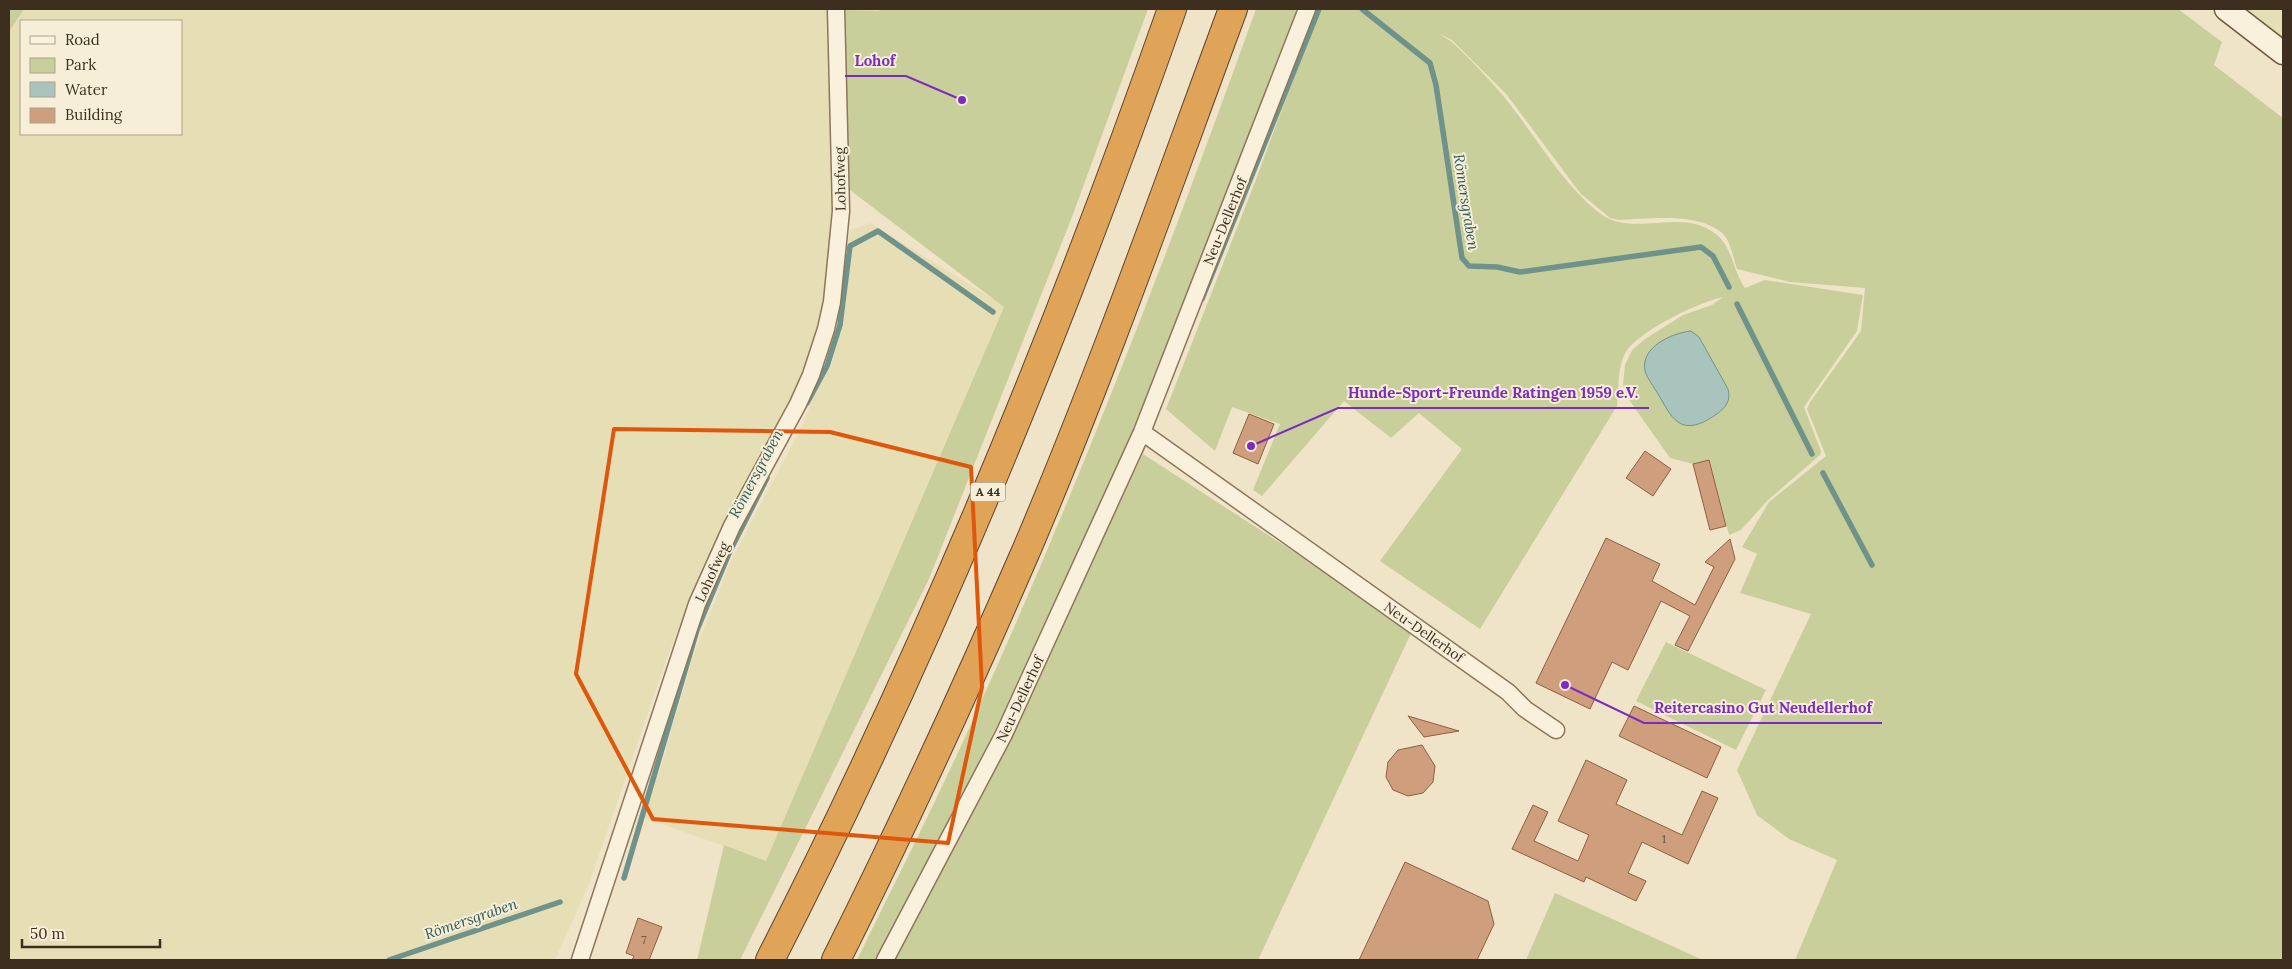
<svg xmlns="http://www.w3.org/2000/svg" width="2292" height="969" font-family="Lora,serif">
  <style>
    .farmland { fill: #e6deb5; fill-rule: evenodd }
    .green { fill: #c9cf9b; fill-rule: evenodd }
    .water { fill: #a9c4bc; stroke: #6f938a }
    .lines { fill: none; stroke-linecap: round; stroke-linejoin: round }
    .stream { stroke: #6f938a; stroke-width: 5.5 }
    .building { fill: #cf9f7d; stroke: #8d5f41 }
    .street-casing { stroke: #8d765c; stroke-width: 19 }
    .secondary-casing { stroke: #6f573f; stroke-width: 25 }
    .highway-casing { stroke: #5b4430; stroke-width: 30 }
    .street { stroke: #faf1dc; stroke-width: 16 }
    .secondary { stroke: #faf1dc; stroke-width: 22 }
    .highway { stroke: #e0a458; stroke-width: 28 }
    .marked { fill: none; stroke: #df570d; stroke-width: 4; stroke-linejoin: round }
    .labels { text-anchor: middle; stroke-width: 4; stroke-linejoin: round; paint-order: stroke }
    .number-label { font-size: 11px; fill: #624a37 }
    .shield { fill: #f7eed8; stroke: #756857; stroke-width: 1 }
    .shield-label { font-size: 12px; font-weight: bold; fill: #3d2e20 }
    .street-label { font-size: 14px; fill: #3d2e20; stroke: #f7eed8 }
    .water-label { font-size: 15px; font-style: italic; fill: #2f5d5a; stroke: #f7eed8 }
    .leader { fill: none; stroke: #7b2cbf; stroke-width: 2 }
    .callout-dot { fill: #7b2cbf; stroke: #f7eed8; stroke-width: 2 }
    .callout-label { font-size: 15px; text-anchor: middle; font-weight: bold; fill: #7b2cbf; stroke: #f7eed8; stroke-width: 4; stroke-linejoin: round; paint-order: stroke }
  </style>
  <rect width="100%" height="100%" fill="#f0e4c8"/>
  <path class="farmland" d="M24,9H831L833,223L821,317L809,362L706,560L668,655L589,884L555,960H9V32ZM21,21H181V134H21Z
    M840,9H1112L1004,307L766,861L639,816L659,773L693,656L730,563L804,422L836,336L850,230L870,223L998,302L850,190Z
    M2241,9H2283V40Z"/>
  <path class="green" d="M9,9H24L9,32Z
    M879,9H1148L1072,217L929,579L740,960H697L724,845L766,861L1004,307L850,190L841,10L879,11Z
    M1256,9H1299L1136,428L997,726L879,960H857C897,878 939,796 976,713C1080,483 1171,246 1256,9Z
    M1319,9H2178L2222,42L2214,65L2283,118V960H1795L1837,860L1789,839L1757,815L1737,770L1811,614L1740,593L1757,554L1742,547L1769,502L1826,456L1807,409L1810,402L1861,331L1865,288L1790,282L1737,269C1733,258 1731,241 1722,233C1697,212 1649,219 1619,220L1610,218L1580,193L1507,95L1452,40L1438,33C1442,36 1449,39 1453,43C1471,60 1489,79 1505,98C1536,136 1560,181 1598,212C1632,240 1682,205 1717,235C1732,247 1734,273 1745,288L1765,280L1863,295L1857,331L1804,407L1821,451L1820,455L1767,501L1741,530L1729,535L1709,460L1693,464L1670,458L1627,397L1623,384L1625,365L1632,350L1645,339L1683,315L1712,305L1723,297C1699,302 1639,331 1626,352C1617,367 1619,389 1617,406L1480,629L1380,561L1462,449L1419,413L1391,438L1344,401L1262,496L1253,490L1280,424L1232,407L1215,451L1166,409L1255,182ZM1699,337L1728,389C1732,407 1717,415 1702,423Z
    M1143,454L1413,629L1258,960H893L1007,739Z
    M1666,642L1766,690L1736,750L1636,701Z
    M1555,893L1703,960H1526Z"/>
  <path class="water" d="M1691,331L1699,337L1728,389C1731,401 1726,407 1717,414C1707,421 1690,431 1678,422C1670,417 1663,402 1658,394C1654,387 1647,378 1645,371C1640,347 1672,333 1691,331Z"/>
  <g class="lines">
    <path class="stream" d="M1362,9L1430,63L1436,85L1462,258L1469,266L1497,267L1520,272L1701,247L1713,256L1729,287
      M1202,299L1319,9
      M1737,304L1812,454
      M807,403L827,366L840,325L850,246L878,231L993,312
      M1823,473L1872,565
      M624,878L697,630L730,551L767,478
      M389,960L560,902"/>
  </g>
  <path class="building" d="M1249,414L1274,424L1258,464L1233,453Z
    M1645,451L1671,469L1653,496L1626,478Z
    M1709,460L1726,526L1710,530L1693,464Z
    M1606,538L1660,564L1652,581L1695,605L1714,567L1705,562L1730,539L1735,559L1688,651L1675,645L1690,616L1661,601L1628,670L1612,662L1590,709L1536,683Z
    M1634,706L1721,747L1707,778L1619,736Z
    M1408,716L1459,731L1424,737Z
    M1422,745L1435,766L1433,782L1423,793L1408,796L1393,790L1386,777L1388,762L1398,750Z
    M1586,760L1627,780L1616,804L1682,835L1702,791L1718,798L1688,864L1642,842L1628,873L1646,881L1636,901L1586,877L1584,882L1512,849L1533,805L1548,812L1534,841L1578,861L1589,835L1558,821Z
    M1405,862L1488,901L1494,924L1477,960H1359Z
    M638,918L662,927L649,960H632L634,956L626,953Z"/>
  <g class="lines">
    <defs>
      <path id="street" d="M1142,432L1508,692L1525,709L1556,730
        M580,960L697,604L732,526L798,404L811,375L826,329L832,302L841,211L836,9
        M885,960L1004,734L1142,432L1307,9"/>
      <path id="secondary" d="M2226,9L2283,53"/>
      <path id="highway" d="M770,960C927,653 1058,334 1172,9
        M836,960C903,826 966,689 1026,551C1102,373 1166,190 1233,9"/>
    </defs>
    <use href="#street" class="street-casing"/>
    <use href="#secondary" class="secondary-casing"/>
    <use href="#highway" class="highway-casing"/>
    <use href="#street" class="street"/>
    <use href="#secondary" class="secondary"/>
    <use href="#highway" class="highway"/>
  </g>
  <path class="marked" d="M614,429L830,432L971,467L982,687L948,843L653,819L576,674Z"/>
  <g class="labels">
    <g class="number-label">
      <text x="1664" y="843">1</text>
      <text x="644" y="944">7</text>
    </g>
    <rect class="shield" x="970.5" y="482.5" width="35" height="19" rx="4"/>
    <g class="shield-label">
      <text x="988" y="496">A 44</text>
    </g>
    <g class="street-label">
      <text transform="translate(840 179) rotate(-91)" y="5">Lohofweg</text>
      <text transform="translate(1225 221) rotate(-68)" y="5">Neu-Dellerhof</text>
      <text transform="translate(712 572) rotate(-66)" y="5">Lohofweg</text>
      <text transform="translate(1424 632) rotate(35)" y="5">Neu-Dellerhof</text>
      <text transform="translate(1020 699) rotate(-65)" y="5">Neu-Dellerhof</text>
    </g>
    <g class="water-label">
      <text transform="translate(1466 202) rotate(81)" y="5">Römersgraben</text>
      <text transform="translate(756 474) rotate(-62)" y="5">Römersgraben</text>
      <text transform="translate(471 919) rotate(-19)" y="5">Römersgraben</text>
    </g>
  </g>
  <path class="leader" d="M962 100L906 76H845M1251 446L1338 408H1649M1565 685L1644 723H1882"/>
  <g class="callout-dot">
    <circle cx="962" cy="100" r="5"/>
    <circle cx="1251" cy="446" r="5"/>
    <circle cx="1565" cy="685" r="5"/>
  </g>
  <g class="callout-label">
    <text x="875" y="66">Lohof</text>
    <text x="1493" y="398">Hunde-Sport-Freunde Ratingen 1959 e.V.</text>
    <text x="1763" y="713">Reitercasino Gut Neudellerhof</text>
  </g>
  <rect width="2292" height="969" fill="none" stroke="#3d2e20" stroke-width="20"/>
  <rect x="20" y="20" width="162" height="115" fill="#f7eed8" stroke="#ada18e"/>
  <rect x="30" y="36" width="25" height="8" fill="#faf1dc" stroke="#ada18e"/>
  <text x="65" y="45" font-size="15" fill="#3d2e20">Road</text>
  <rect x="30" y="58" width="25" height="15" fill="#c9cf9b" stroke="#ada18e"/>
  <text x="65" y="70" font-size="15" fill="#3d2e20">Park</text>
  <rect x="30" y="82" width="25" height="15" fill="#a9c4bc" stroke="#ada18e"/>
  <text x="65" y="95" font-size="15" fill="#3d2e20">Water</text>
  <rect x="30" y="108" width="25" height="15" fill="#cf9f7d" stroke="#ada18e"/>
  <text x="65" y="120" font-size="15" fill="#3d2e20">Building</text>
  <path d="M22 939v8h138v-8" fill="none" stroke="#3d2e20" stroke-width="2.5"/>
  <text x="30" y="939" font-size="15" fill="#3d2e20" stroke="#f7eed8" stroke-width="4" paint-order="stroke">50 m</text>
</svg>
